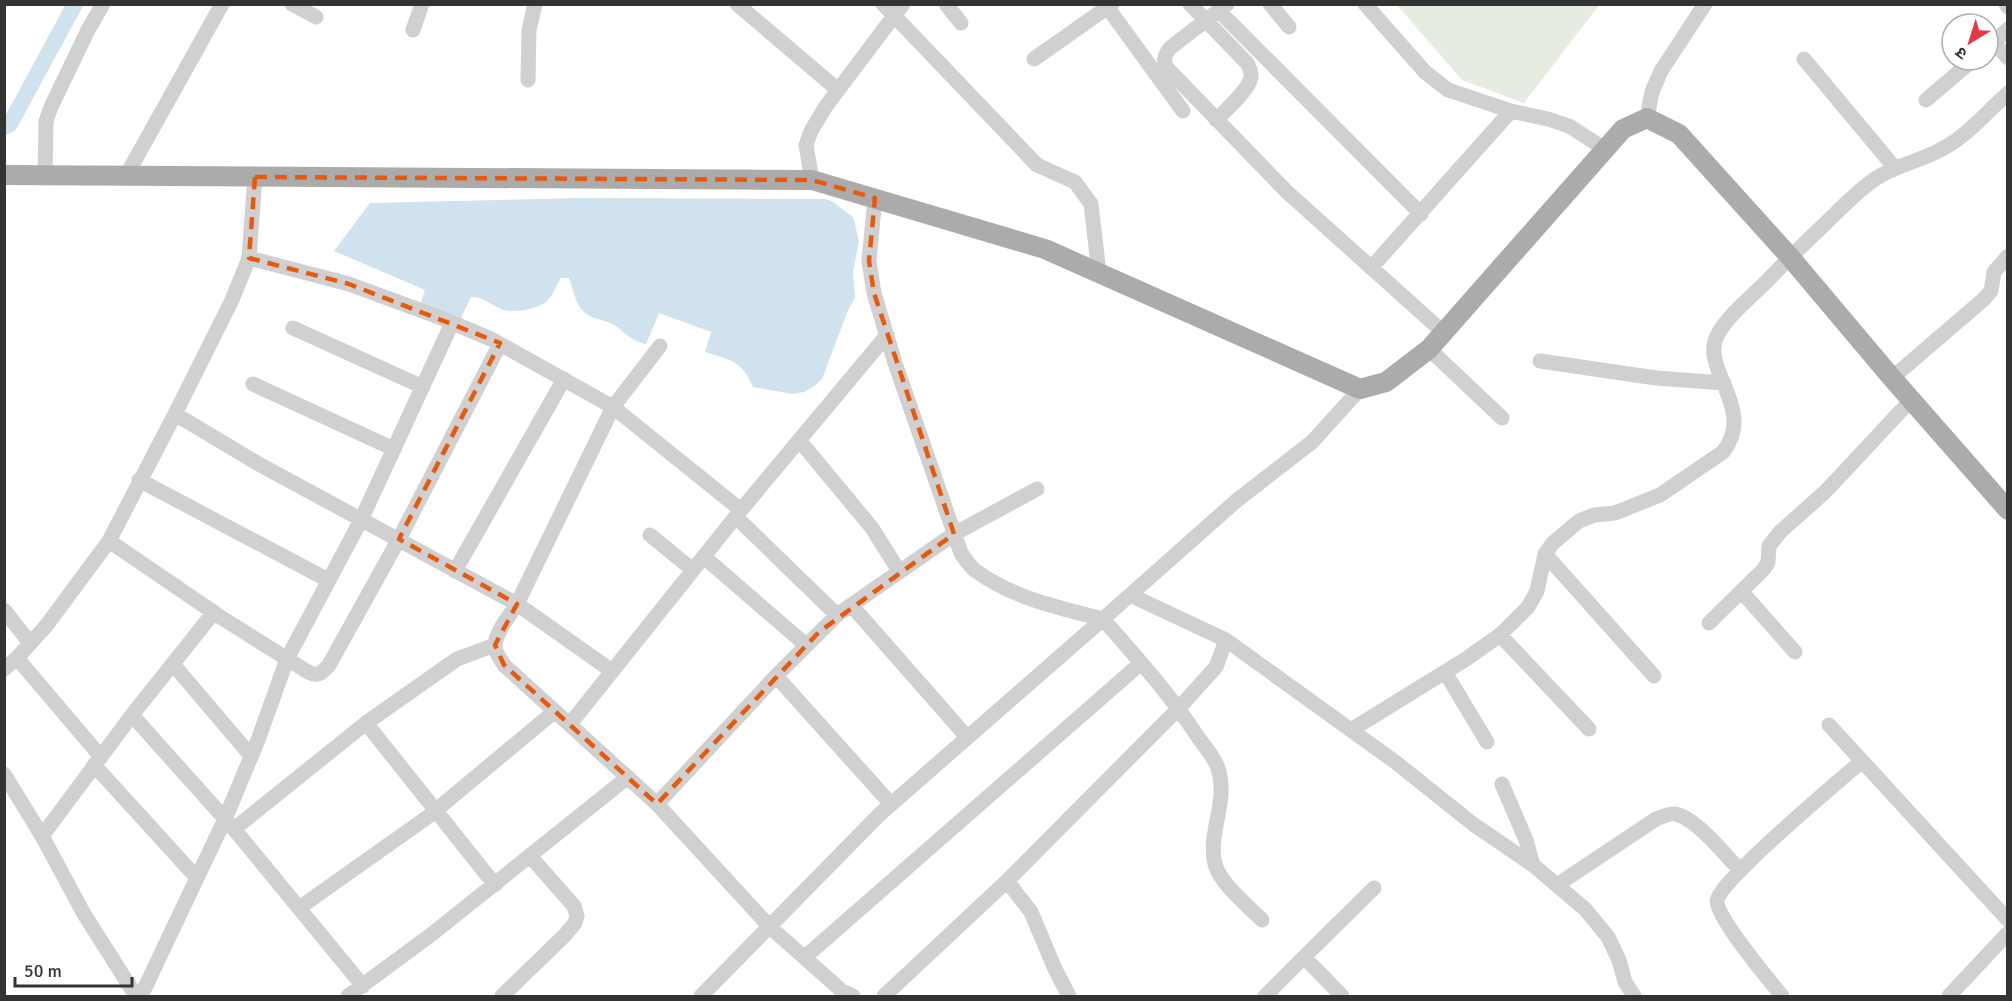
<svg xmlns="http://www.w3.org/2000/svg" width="2012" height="1001" font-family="Signika,'Noto Sans Devanagari',sans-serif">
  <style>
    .green { fill: #e6ecdf }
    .water { fill: #cfe2ee }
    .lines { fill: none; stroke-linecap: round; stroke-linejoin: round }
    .canal { stroke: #cfe2ee; stroke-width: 16 }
    .minor { stroke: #d0d0d0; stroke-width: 15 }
    .major { stroke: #ababab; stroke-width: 20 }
    .marked { fill: none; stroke: #e8590c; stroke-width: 4.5; stroke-dasharray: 12 8; stroke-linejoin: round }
  </style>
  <rect width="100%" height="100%" fill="#fff"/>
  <path class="green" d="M1397,5H1599L1524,103L1462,80Z"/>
  <path class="water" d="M579,198L826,199L833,202L853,217L859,241L853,272L855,298L848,310L822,379L813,387L804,392L792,394L753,387C742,360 730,360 705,352L711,332L659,313L646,344C627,340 625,330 610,323C604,320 598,320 592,317C575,309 575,294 569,278H561C556,286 553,296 546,302C537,309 512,314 501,309C490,304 483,297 471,297L460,320L420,305L425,290L334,251L370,203Z"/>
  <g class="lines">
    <path class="canal" d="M4,127L10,124L75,4"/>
    <path class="minor" d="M292,4L316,17
      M737,4L838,90
      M883,4L1037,165L1075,182L1091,204L1099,273
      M946,4L961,23
      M1105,4L1183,111
      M1190,4L1247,63C1249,67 1252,72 1251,77C1249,90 1226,110 1216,120
      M1227,4L1170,48C1165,55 1163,59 1166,67L1286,191L1444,333
      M1270,4L1289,27
      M1365,4L1425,72L1448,90L1511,111L1548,119L1569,126L1605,149
      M2006,4L2008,7
      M1218,10L1421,214
      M413,30L422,4
      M1994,43L2008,58
      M1988,48L2008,29
      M1034,59L1112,4
      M1804,59L1895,168
      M528,80L529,30L535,4
      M1926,100L1973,60
      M1647,118L1652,92L1661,71L1705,4
      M45,175L46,121L51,107L88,30L103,4
      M126,176L222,4
      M812,180L806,145L811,131L826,106L903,4
      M875,198L869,261L874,293L895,363L961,553C965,559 970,567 976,571C1013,598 1059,608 1103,619L1236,501L1312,442L1360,389
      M249,258L349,284L444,319L493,340L613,407L741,510
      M1371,268L1511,111
      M293,328L423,387
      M660,346L613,407L517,604C510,615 494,634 495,647C496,654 501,659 504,665L657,804L770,927L842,991L853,996
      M1429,349L1502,418
      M1540,361L1656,378L1724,383
      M1892,378L1984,299L1991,291L1994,272L2008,256
      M253,384L394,449
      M175,414L257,463L517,604L612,671
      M799,440L872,528L899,571
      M139,480L328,580
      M736,517L837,615
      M650,535L693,570
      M109,541L222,618L308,672C318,677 322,673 329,665L399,539L500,344
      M1545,554L1654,676
      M704,557L806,645
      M455,571L564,379
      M1742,592L1795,652
      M1130,595L1226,640L1394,761L1473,824L1533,865L1585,909L1608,937L1619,960L1625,982L1634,996
      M851,605L967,737
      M4,610L30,643
      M1709,623L1764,569L1768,562L1769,546L1780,532L1826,491L1911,400
      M1500,635L1589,729
      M17,658L101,757
      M173,664L251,756
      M4,669L17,658L46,626L109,541L175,414L232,300L249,258L255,177
      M1445,672L1487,742
      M776,676L891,804
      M132,715L234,829L363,986
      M366,723L495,885
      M570,724L741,510L887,335
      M1829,725L2008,920
      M1351,730L1466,659L1500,635L1528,607L1537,591L1545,554L1553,543L1579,521L1594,515L1615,513L1660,495L1723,452C1757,409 1700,369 1717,336C1726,317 1751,297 1766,282C1787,260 1809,239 1831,218C1845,204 1859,190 1875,179C1896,165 1921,161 1942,149C1967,136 1987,112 2008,93
      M94,765L197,878
      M4,774L42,836L84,914L136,996
      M1502,784L1526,840L1533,865
      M657,804L776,676L837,615L954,534L1037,489
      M234,829L366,723L457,659L495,645
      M42,836L132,715L214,612
      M1007,881L1179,708L1216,667L1226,640
      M1557,885L1656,819C1662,817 1668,813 1675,814C1695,817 1725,855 1740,870
      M299,908L429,816L555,711
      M805,957L1141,663
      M1304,957L1374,888
      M141,996L225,819L258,740L287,659L361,520L452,323
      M348,996L432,934L628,777
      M502,996L565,935L575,923L577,916L574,906L530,856
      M701,996L880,814L1103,619C1136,657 1170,694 1198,737C1205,747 1214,757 1218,768C1229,802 1207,833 1215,864C1219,882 1248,906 1262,920
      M884,996L1007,881L1031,912L1055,969L1069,996
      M1265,996L1304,957L1342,996
      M1782,996C1769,980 1717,918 1717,901C1716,884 1841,779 1862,761
      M1949,996L2008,933"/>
    <path class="major" d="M4,175L812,180L1045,249L1360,389L1386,382L1429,349L1623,129L1647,118L1679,134L1790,257L1892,378L2008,510"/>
  </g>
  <path class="marked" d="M255,177L812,180L875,198L869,261L874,293L954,534L819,632L657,804L504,665L495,645L517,604L399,539L500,343L349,284L249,258Z"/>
  <rect width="2012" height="1001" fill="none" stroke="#333333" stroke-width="12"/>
  <g transform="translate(1970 42) rotate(218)"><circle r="28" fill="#ffffff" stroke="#adadad" stroke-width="1.5"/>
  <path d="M0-4.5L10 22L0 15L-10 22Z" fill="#e63946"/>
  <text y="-9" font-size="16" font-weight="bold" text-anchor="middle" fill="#333333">उ</text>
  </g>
  <path d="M15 977v9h117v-9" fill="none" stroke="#333333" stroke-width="3"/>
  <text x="24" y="977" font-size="18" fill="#333333" stroke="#ffffff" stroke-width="4.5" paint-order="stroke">50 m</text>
</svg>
